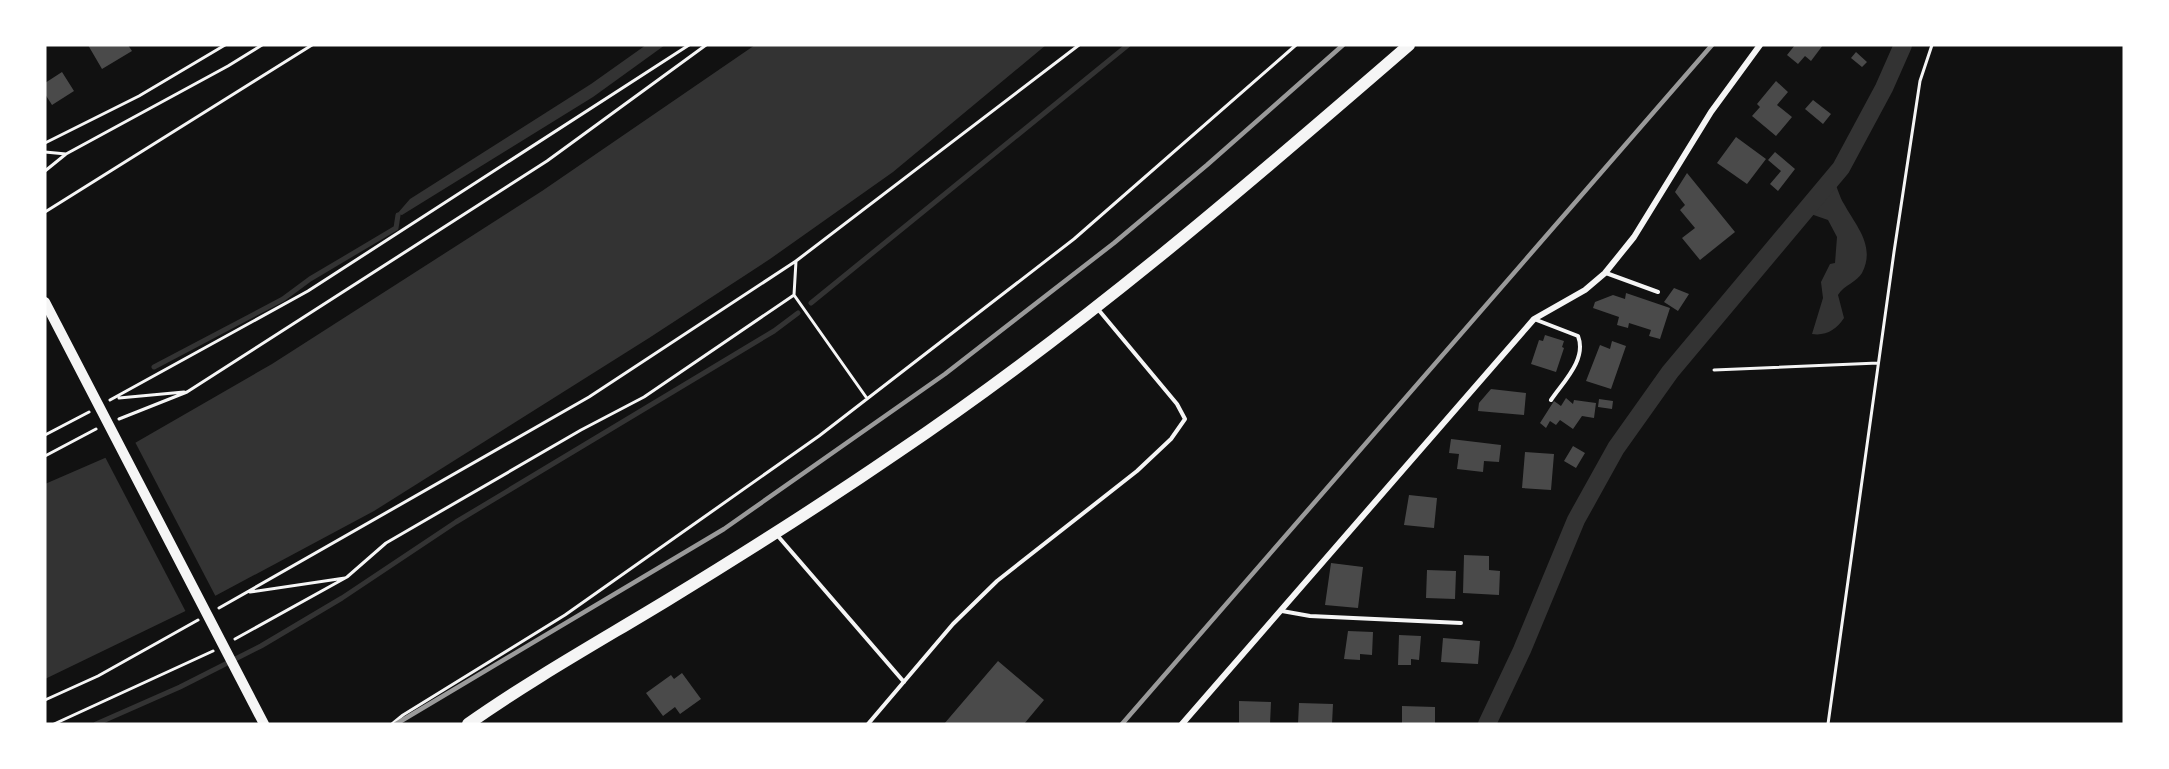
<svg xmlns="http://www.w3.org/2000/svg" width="2169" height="769" font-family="'Space Grotesk',sans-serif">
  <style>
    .water { fill: #333 }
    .pier { fill: #111 }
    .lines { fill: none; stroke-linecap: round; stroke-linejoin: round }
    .stream { stroke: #333; stroke-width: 5 }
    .canal { stroke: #333; stroke-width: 18 }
    .building { fill: #4a4a4a }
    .path { stroke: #f5f5f5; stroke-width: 3 }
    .service { stroke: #f5f5f5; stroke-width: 4 }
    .minor { stroke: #f5f5f5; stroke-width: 6 }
    .secondary { stroke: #f5f5f5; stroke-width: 10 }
    .primary { stroke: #f5f5f5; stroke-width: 12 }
    .rail { stroke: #9a9a9a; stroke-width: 4.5 }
  </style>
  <rect width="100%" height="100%" fill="#111"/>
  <path class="water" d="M646,45H665L593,97L402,215L397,214L410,199L591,84Z
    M755,45H1046L893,172L770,259L649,338L374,511L200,604L45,679V484L121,451L272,364L542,191Z
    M1833,178C1837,186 1839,196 1844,204C1856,226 1876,246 1862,273C1857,282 1844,285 1838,295L1844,318C1836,330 1826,336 1812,334L1823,298L1821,282L1830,264L1835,263L1837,237L1828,220L1805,212Z"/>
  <path class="pier" d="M134,440L217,599L187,614L104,455Z"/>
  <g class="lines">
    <path class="stream" d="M811,303L1128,45
      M154,367L283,299L310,279L396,228L398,215
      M96,724L180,687L261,646L342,598L456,522L774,331L798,313"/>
    <path class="canal" d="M1487,724L1522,650L1576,520L1616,448L1670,372L1841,168L1884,88L1903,45"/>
  </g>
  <path class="building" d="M88,45H128L132,51L102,69Z
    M1795,45H1823L1811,61L1805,56L1798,64L1787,55Z
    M1856,52L1867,62L1862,67L1851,58Z
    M62,72L74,91L52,105L45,94V83Z
    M1776,81L1788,92L1777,105L1792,117L1776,136L1752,116L1760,107L1757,104Z
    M1813,100L1831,114L1823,124L1805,109Z
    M1736,137L1766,159L1747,184L1717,163Z
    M1775,152L1795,169L1778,191L1770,184L1781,171L1768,160Z
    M1687,173L1735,232L1700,260L1682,238L1695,228L1680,210L1685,205L1675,192Z
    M1674,288L1689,294L1678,311L1664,302Z
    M1626,293L1670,308L1660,339L1649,336L1651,330L1629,323L1628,328L1617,325L1619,317L1593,308L1595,302L1613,295L1625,299Z
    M1545,335L1564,341L1562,347L1564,348L1556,372L1531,364L1539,340L1543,341Z
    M1612,341L1626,346L1611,389L1586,381L1600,345L1610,349Z
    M1491,389L1526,393L1524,415L1478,411L1479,403Z
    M1566,398L1573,404L1574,400L1596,403L1594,418L1582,416L1573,429L1560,420L1556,425L1550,421L1546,428L1540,423L1554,401L1561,406Z
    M1599,399L1613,401L1612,409L1598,407Z
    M1451,439L1501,445L1499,462L1484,461L1483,472L1457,469L1459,454L1449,453Z
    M1573,446L1585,453L1576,468L1564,461Z
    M1525,452L1554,454L1551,490L1522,488Z
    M1409,495L1437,498L1434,528L1404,525Z
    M1464,555L1489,556V570L1500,571L1499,595L1463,593Z
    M1331,563L1363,567L1358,608L1325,605Z
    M1427,570L1456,571L1455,599L1426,598Z
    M1348,631L1373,632L1372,655L1360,654V660L1344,659Z
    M1399,635L1421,636L1419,660L1411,659V665H1398Z
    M1443,638L1480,641L1478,664L1441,662Z
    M998,661L1044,700L1024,724H944Z
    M682,673L701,699L680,714L675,707L663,716L646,693L671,675L674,679Z
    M1239,701L1271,702L1270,724H1239Z
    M1299,703L1333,704L1332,724H1298Z
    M1402,706L1435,707V724H1402Z"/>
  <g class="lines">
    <path class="path" d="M45,143L139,96L225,45
      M45,152L66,154
      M45,171L66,154L228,66L262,45
      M45,212L312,45
      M794,295L796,261
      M1714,370L1878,363
      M119,398L184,392
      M110,400L308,291L689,45
      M119,419L187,392L547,161L706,45
      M45,435L89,412
      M45,456L96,429
      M250,592L345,578
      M219,608L589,397L796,261L1079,45
      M235,639L347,577L386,543L581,430L644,397L794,295L866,397
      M45,700L98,676L198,620
      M54,724L213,651
      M392,724L403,715L565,615L819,436L1074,239L1296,45
      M1828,724L1894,252L1920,81L1932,45"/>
    <path class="service" d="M1606,273L1658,292
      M1534,319L1578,336C1587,359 1564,381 1551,400
      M777,535L904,682
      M1282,611L1310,616L1461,623
      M868,724L953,624L997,581L1137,471L1171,439L1185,419L1177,404L1097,308"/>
    <path class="minor" d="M1182,724L1534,319L1585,290L1605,273L1634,237L1711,112L1760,45"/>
    <path class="secondary" d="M45,302L264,724"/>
    <path class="primary" d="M468,724C532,679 600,641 666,601C745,553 822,504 898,452C1079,330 1244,188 1409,45"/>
    <path class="rail" d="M396,724L724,529L945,374L1114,243L1207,165L1343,45
      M1122,724L1712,45"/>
  </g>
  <rect width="2169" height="769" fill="none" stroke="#ffffff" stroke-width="93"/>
</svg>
